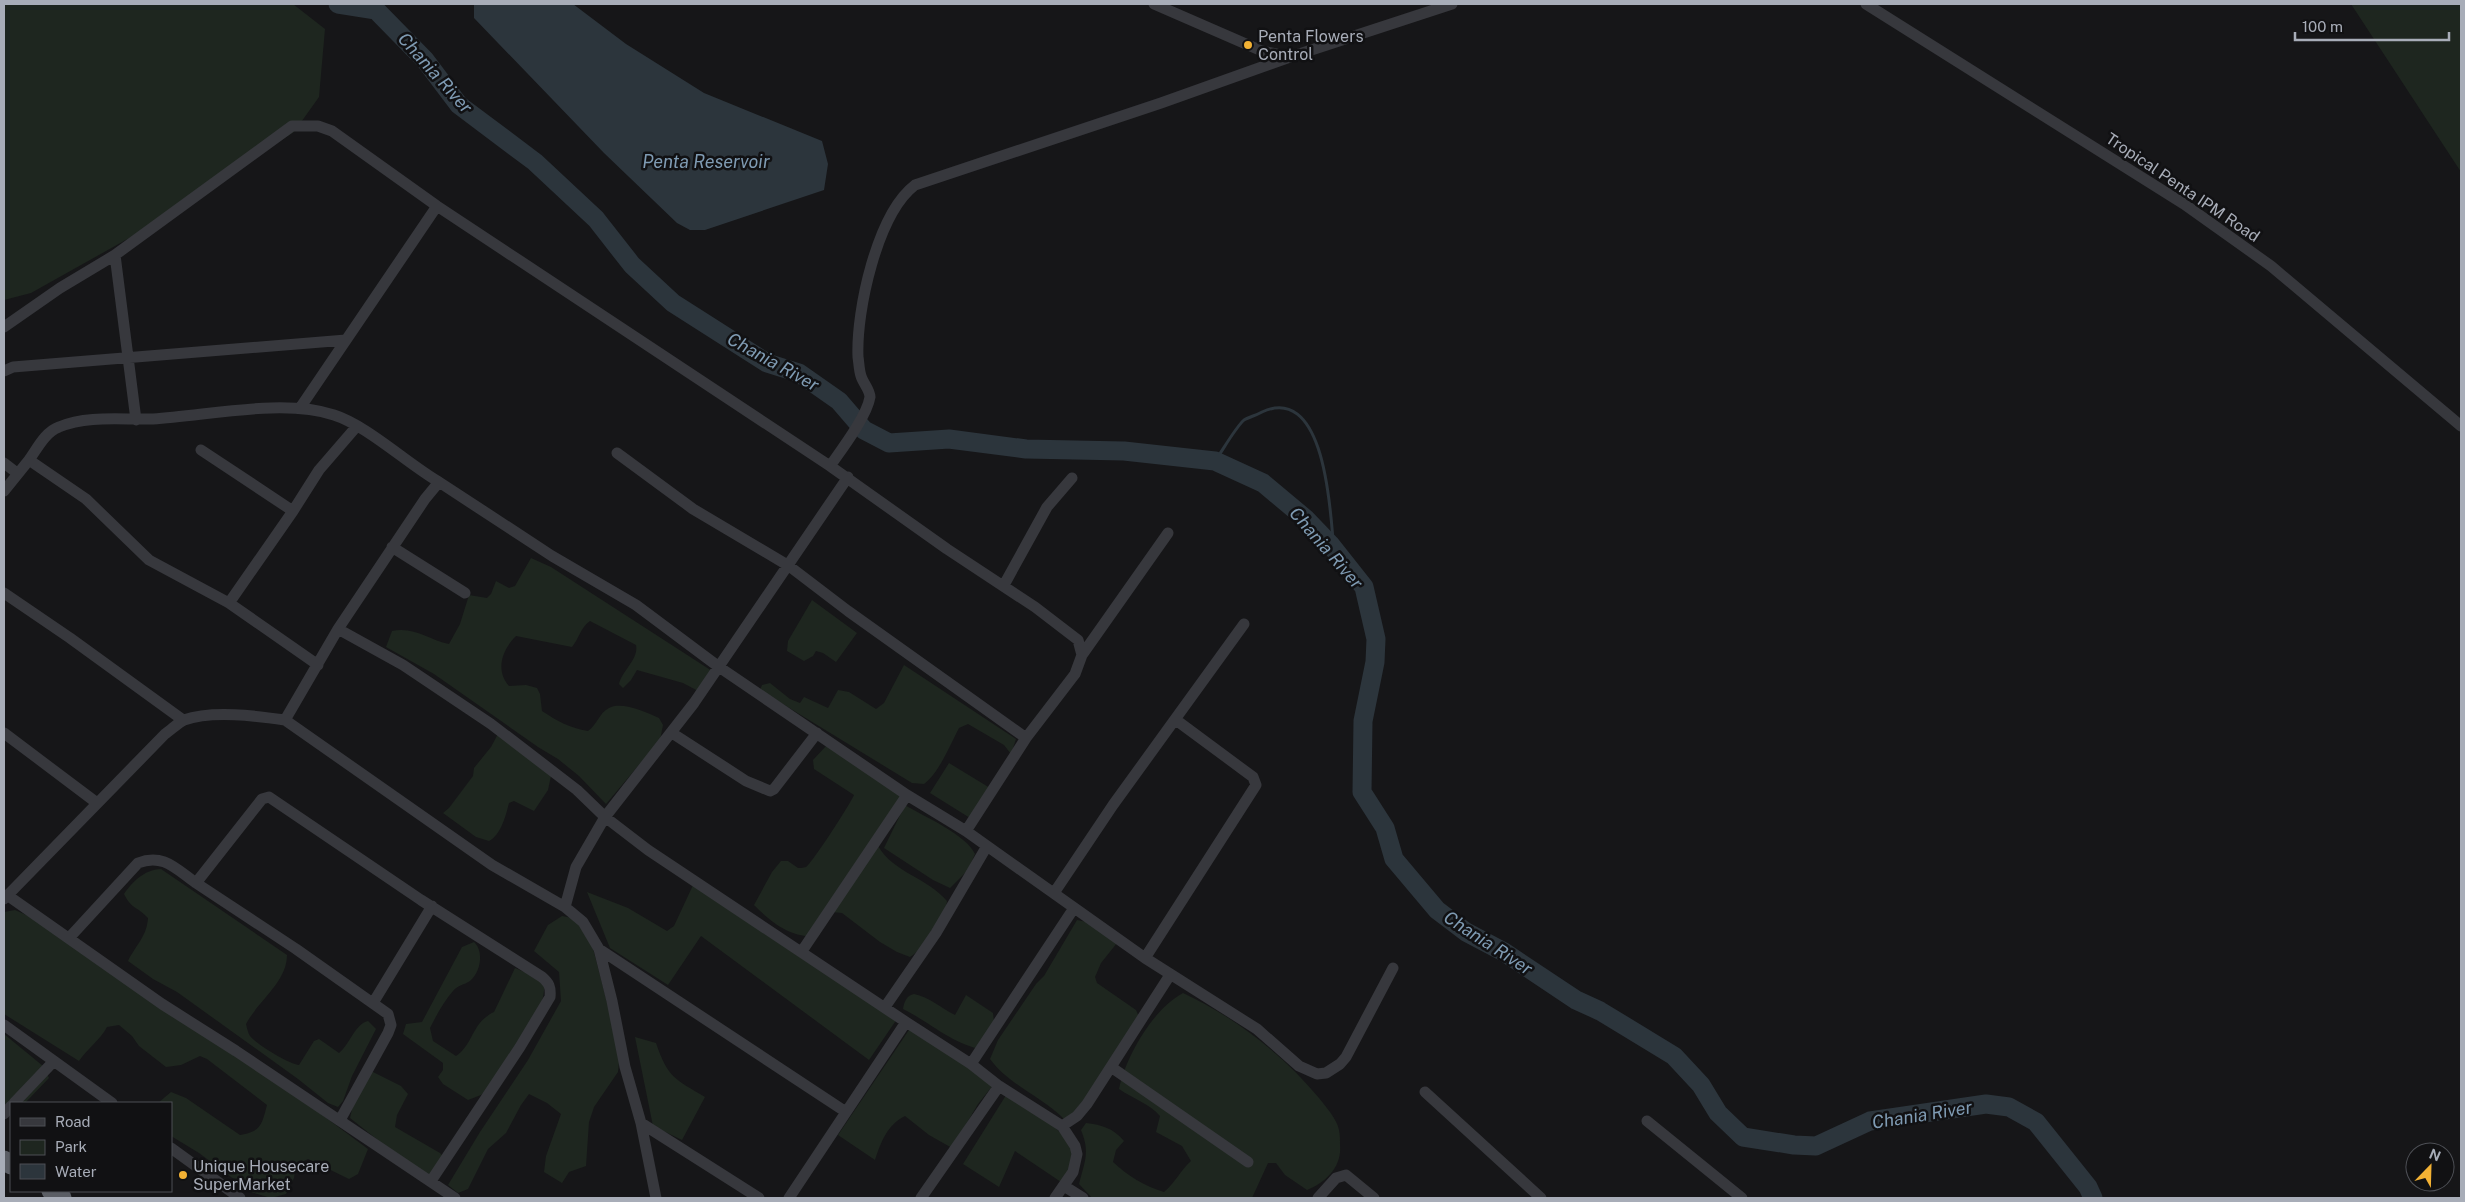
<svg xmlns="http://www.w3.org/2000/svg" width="2465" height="1202" font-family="'Public Sans',sans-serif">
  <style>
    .green { fill: #1e261f }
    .water { fill: #2c353c }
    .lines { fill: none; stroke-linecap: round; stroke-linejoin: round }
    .stream { stroke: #2c353c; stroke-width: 3 }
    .river { stroke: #2c353c; stroke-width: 19 }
    .minor { stroke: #37383d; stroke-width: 11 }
    .trunk { stroke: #5b5e65; stroke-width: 19 }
    .poi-dot { fill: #f2b134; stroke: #111113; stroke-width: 2 }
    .labels { text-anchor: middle; stroke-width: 5; stroke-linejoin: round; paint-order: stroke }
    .poi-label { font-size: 16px; fill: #a8adb8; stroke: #111113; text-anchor: start }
    .street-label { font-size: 16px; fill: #a8adb8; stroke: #111113 }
    .water-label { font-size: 18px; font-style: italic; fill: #7f9bb3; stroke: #111113 }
  </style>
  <rect width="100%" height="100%" fill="#161618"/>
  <path class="green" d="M4,4H293L325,29L319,97L294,132L131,237L31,293L4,300Z
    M2351,4H2461V172Z
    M531,558L551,567L712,671L700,692L683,683L637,670L631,680L623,688L619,684C622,671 639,659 636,645L590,621C580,628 579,639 572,647L516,636C502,650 495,670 509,686L526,685L537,688L540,694L542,711C557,721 570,728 588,731C597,725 599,713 609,708C622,701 647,713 659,718L663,725L660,740L606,804L579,776L558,759L538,747L434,674L386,647L392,631C414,626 429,640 449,644L460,624L469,595L487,598L491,594L496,581L509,588L515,586Z
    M812,600L857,633L836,662L823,653L816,651L813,656L804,661L787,651L788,641Z
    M904,665L1016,739L1011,754L1004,745L968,724L959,728C950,745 939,773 924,784L912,783L760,690L762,685L770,683L790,699L800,703L804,697L828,708L838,690L849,692L876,709L884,703Z
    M499,732L551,776L548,790L534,811L514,801L509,803C506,815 501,835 489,841L476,837L443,813L449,808L473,776L474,768L491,747Z
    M827,745L901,792V804L878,846C894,873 928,878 947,901C945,920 926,947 910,957L897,952L880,942L842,913L832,912L818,937C790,937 773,924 754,905L772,872L781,861H788L798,868C800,868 803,868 806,867C811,865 851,803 854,795L814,769L813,760Z
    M949,763L990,788L970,818L930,793Z
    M905,805C923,816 967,835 975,854L968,870L950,888L933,880L884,848Z
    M161,869L287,955C287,982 258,1001 246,1024C247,1028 248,1033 250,1036C256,1044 289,1064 299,1065L314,1041L319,1039L339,1053C350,1044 355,1024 368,1021L376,1029L352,1076L343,1101L338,1107L328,1103L298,1079L177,992L153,979L128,961C136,945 147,936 148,918C137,906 132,910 124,894C133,881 144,870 161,869Z
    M694,883L897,1019L869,1060L701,936L668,985L610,948L587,892L628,908L667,931L674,926Z
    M15,910L33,918L216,1036L368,1149L358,1174L349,1179L308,1159L296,1165L294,1178L286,1194L271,1198L251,1192L199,1153L171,1136V1103H158L171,1092L186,1098L240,1135C261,1132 262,1124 267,1105L207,1059L200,1056L181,1065L166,1067L139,1046L132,1036L119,1025L107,1027C100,1040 88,1048 79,1061L4,1014V912Z
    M562,916L578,919L589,933L620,1052L618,1072L594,1107L589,1122L586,1166L569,1172L562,1183L544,1172L546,1156L561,1114L547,1103L529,1094L521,1105L506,1133L488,1149L468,1189L458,1193L448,1185L480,1132L528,1060L561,1001L559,972L534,951L548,925Z
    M1077,920L1087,922L1117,943L1101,963L1095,977L1097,983L1136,1010L1140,1019L1080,1110L1064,1119C1041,1096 1009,1085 990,1059L998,1040L1036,984L1044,976Z
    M474,942C484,951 481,972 470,981C464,985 458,985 453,991C444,1001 436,1016 430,1028L433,1041L456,1056C474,1044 471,1023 494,1012L515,968L543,980C552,1007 506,1063 491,1087L481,1095L468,1100L443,1084L438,1077L443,1070V1063L403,1034L406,1024L422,1022L462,947Z
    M1183,993C1235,1017 1282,1054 1319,1098C1326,1107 1337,1119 1339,1130C1340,1135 1340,1140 1340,1145C1342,1167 1326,1182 1307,1190L1285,1175L1276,1163H1268L1252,1198H1092L1079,1184C1085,1161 1090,1152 1081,1130L1086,1123C1102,1125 1113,1128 1124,1141L1116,1150L1113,1162C1128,1176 1144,1186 1164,1192C1175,1183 1180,1171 1191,1161L1182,1146L1156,1132L1160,1116C1149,1103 1133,1099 1119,1089C1126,1056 1153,1009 1183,993Z
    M914,994C929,997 941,1008 955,1015L966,995L993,1013L994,1022L982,1049C955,1046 928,1021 903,1009C904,1002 907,995 914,994Z
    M911,1027L994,1084L978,1104L952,1148L929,1135L905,1116C887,1125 881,1142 875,1160L838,1135Z
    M4,1034L43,1066L49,1078L25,1103H11L4,1117Z
    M635,1037L656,1043C668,1078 675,1079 705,1097L682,1140L653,1126Z
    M371,1071L401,1086L408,1094L397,1115L395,1127L440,1153L447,1161L434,1178L393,1152L350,1118L352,1109Z
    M1008,1092L1044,1116L1074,1147L1071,1166L1064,1184L1015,1151L999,1187L963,1164Z"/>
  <path class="water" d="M474,4H573L626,44L704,93L822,141L828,164L824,190L705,230H690L677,223L604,153L474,18Z"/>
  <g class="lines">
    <path class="stream" d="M1215,461C1223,450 1235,428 1244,420C1249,417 1257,415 1262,412C1323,384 1330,503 1333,540"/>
    <path class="river" d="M338,4L376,10L425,60L459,105L535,162L596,219L632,265L673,303L767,363L799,373L839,401L864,430L889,443L949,439L1026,449L1124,451L1215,461L1263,483L1306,519L1330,544L1364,587L1376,639L1375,662L1363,721L1362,792L1385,828L1394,859L1437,910L1466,932L1504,952L1576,1000L1600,1011L1674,1056L1701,1085L1718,1113L1743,1137L1794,1145L1816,1146L1870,1121L1986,1104L2009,1107L2036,1122L2088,1187L2093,1198"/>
    <path class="minor" d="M1154,4L1262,51L1290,57L1452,4
      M1866,4L2184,204L2271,266L2461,426
      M115,255L136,420
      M4,327L60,288L115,255L292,126H318L332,131L437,206L830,466
      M4,371L13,367L346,340
      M300,408L437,206
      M201,450L293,511L229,603
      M617,453L693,509L789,566L848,611L1026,738
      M4,463L17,473
      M4,491L29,460
      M293,511L319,470L357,426
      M392,547L465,593
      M1004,585L1047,507L1072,478
      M4,593L70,638L183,720
      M338,629L403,665L491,724L577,790L605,817L648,850L906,1022
      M1082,655L1168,533
      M318,665L229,603L149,560L86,499L29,460C37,449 45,432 59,427C88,415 122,420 153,419C207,416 283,398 334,415C366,425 408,464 439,482
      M285,720L338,629L425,499L439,482L552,556L636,605L719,667L907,795L966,831L1145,958L1257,1029L1299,1066L1317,1074L1326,1073L1340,1064L1346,1057L1393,968
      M4,733L97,803
      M672,733L746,781L770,791L774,789L817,733
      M966,831L1026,738L1075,674L1082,655L1078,640L1035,607L947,549L830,466C842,449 867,416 870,397C870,390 863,383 861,376C859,370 859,363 858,357C856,311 877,214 915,185L1161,103L1290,57
      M196,883L296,949L388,1014L391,1025L388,1033L340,1120
      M1054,893L1113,805L1244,624
      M7,895L162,1004L236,1051L455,1198
      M4,899L165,734C171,730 178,723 184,720C212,710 257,716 285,720L492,865L565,907L583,922L599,949L612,1001L625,1067L641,1123L656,1198
      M565,907L576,867L605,817L694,703L848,477
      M69,938L138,863C163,853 176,869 196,883L262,799L269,797L421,900L542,977C549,983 551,987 550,997L520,1047L431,1181
      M599,949L846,1112
      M802,951L907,795
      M1145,958L1256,785L1253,777L1176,720
      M373,1003L432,906
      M885,1007L936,933L987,846
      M4,1025L112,1103
      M971,1064L1074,908
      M1111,1067L1248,1162
      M1425,1092L1541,1198
      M14,1103L54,1061
      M4,1114L11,1106
      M1647,1121L1742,1198
      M641,1123L759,1198
      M1062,1126L1077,1116L1087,1104L1170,975
      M171,1148L240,1198
      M1064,1186L1083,1198
      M789,1198L906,1022L971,1064L999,1086L1062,1126L1075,1146L1077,1154L1073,1172L1055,1198
      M921,1198L999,1086
      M1318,1198L1336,1178L1346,1175L1374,1198"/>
    <path class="trunk" d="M4,1160L11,1165
      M51,1191L62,1198"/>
  </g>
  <g class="poi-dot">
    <circle cx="1248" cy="45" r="5"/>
    <circle cx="183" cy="1175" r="5"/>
  </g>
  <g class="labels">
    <g class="poi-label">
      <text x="1258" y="42">Penta Flowers<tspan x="1258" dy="18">Control</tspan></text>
      <text x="193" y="1172">Unique Housecare<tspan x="193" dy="18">SuperMarket</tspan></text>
    </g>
    <g class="street-label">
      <text transform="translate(2183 187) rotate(34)" y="6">Tropical Penta IPM Road</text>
    </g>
    <g class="water-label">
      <text transform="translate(435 73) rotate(48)" y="6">Chania River</text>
      <text x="706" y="168">Penta Reservoir</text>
      <text transform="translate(773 362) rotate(29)" y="6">Chania River</text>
      <text transform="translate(1326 548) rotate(49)" y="6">Chania River</text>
      <text transform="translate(1488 943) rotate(33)" y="6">Chania River</text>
      <text transform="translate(1922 1115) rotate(-9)" y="6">Chania River</text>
    </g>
  </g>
  <rect width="2465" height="1202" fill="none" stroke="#a8adb8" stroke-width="10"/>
  <rect x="10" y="1102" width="162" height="90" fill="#111113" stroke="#4d4f55"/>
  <rect x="20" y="1118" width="25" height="8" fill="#37383d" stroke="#4d4f55"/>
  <text x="55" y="1127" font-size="15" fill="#a8adb8">Road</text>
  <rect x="20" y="1140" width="25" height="15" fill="#1e261f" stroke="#4d4f55"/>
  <text x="55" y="1152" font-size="15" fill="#a8adb8">Park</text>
  <rect x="20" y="1164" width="25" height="15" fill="#2c353c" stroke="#4d4f55"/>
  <text x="55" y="1177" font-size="15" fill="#a8adb8">Water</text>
  <g transform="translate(2430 1167) rotate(23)"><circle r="24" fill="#111113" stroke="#4d4f55"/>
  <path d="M0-4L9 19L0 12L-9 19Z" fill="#f2b134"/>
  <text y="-8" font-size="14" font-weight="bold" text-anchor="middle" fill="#a8adb8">N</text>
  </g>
  <path d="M2295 32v8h154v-8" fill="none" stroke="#a8adb8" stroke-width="2.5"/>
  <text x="2302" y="32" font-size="15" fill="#a8adb8" stroke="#111113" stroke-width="4" paint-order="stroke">100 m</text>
</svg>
